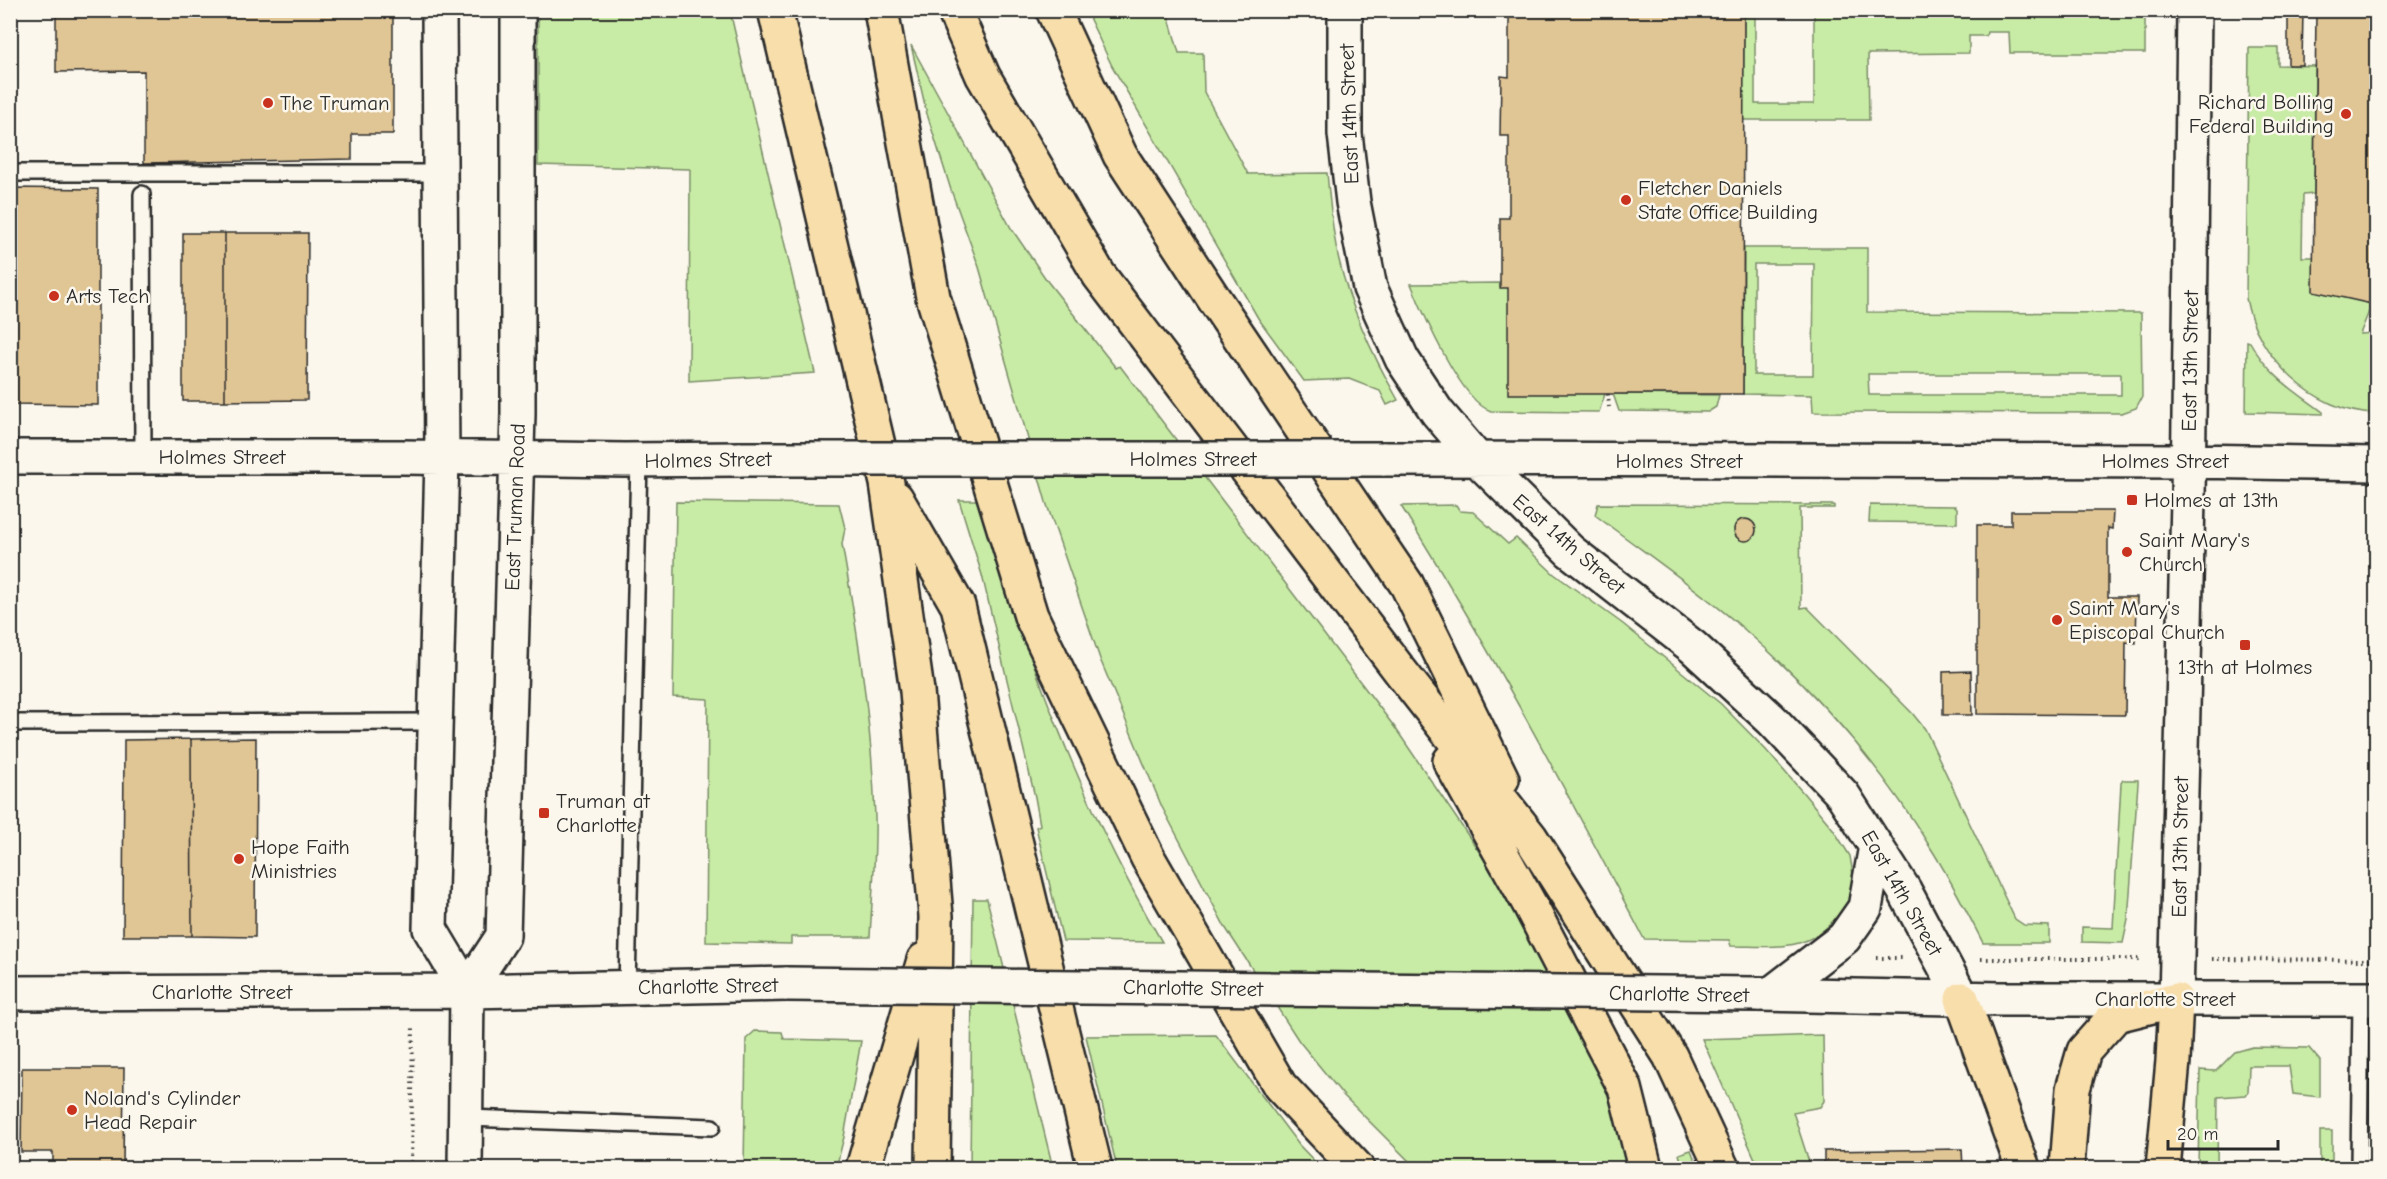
<svg xmlns="http://www.w3.org/2000/svg" width="2387" height="1179" font-family="'Comic Neue',sans-serif">
  <style>
    .green { fill: #c8eca5; stroke: #7a8c68; stroke-width: 1.5; fill-rule: evenodd }
    .building { fill: #e0c595; stroke: #2b2b2b; stroke-width: 1.5 }
    .lines { fill: none; stroke-linecap: round; stroke-linejoin: round }
    .lane-casing { stroke: #2b2b2b; stroke-width: 20 }
    .secondary-casing { stroke: #2b2b2b; stroke-width: 38 }
    .highway-casing { stroke: #2b2b2b; stroke-width: 38 }
    .path { stroke: #2b2b2b; stroke-width: 4; stroke-dasharray: 1.5 4.5; stroke-linecap: butt }
    .lane { stroke: #fbf7ec; stroke-width: 15 }
    .secondary { stroke: #fbf7ec; stroke-width: 33 }
    .highway { stroke: #f8deab; stroke-width: 33 }
    .secondary-bridge-casing { stroke: #2b2b2b; stroke-width: 38; stroke-linecap: butt }
    .secondary-bridge { stroke: #fbf7ec; stroke-width: 33 }
    .poi-dot { fill: #c8321e; stroke: #fbf7ec; stroke-width: 2 }
    .labels { text-anchor: middle; stroke-width: 5; stroke-linejoin: round; paint-order: stroke }
    .poi-label { font-size: 21px; fill: #2b2b2b; stroke: #fbf7ec; text-anchor: start }
    .street-label { font-size: 21px; fill: #2b2b2b; stroke: #fbf7ec }
  </style>
  <rect width="100%" height="100%" fill="#fbf7ec"/>
  <filter id="ink" filterUnits="userSpaceOnUse"><feTurbulence type="fractalNoise" baseFrequency=".0167" numOctaves="2"/><feDisplacementMap in="SourceGraphic" scale="12" xChannelSelector="R" yChannelSelector="G"/><feConvolveMatrix kernelMatrix="1 2 1 2 8 2 1 2 1" color-interpolation-filters="sRGB"/></filter>
  <g filter="url(#ink)">
    <path class="green" d="M538,11H730L815,373L689,381L690,169L538,165Z
      M1086,11H1167L1179,53H1203L1204,92L1248,174L1327,173C1330,202 1332,232 1339,260C1351,310 1373,356 1398,400L1387,405L1380,391L1349,379L1304,381L1258,318L1112,66Z
      M1744,11H1755V104H1814V11H2145V53H2010L2009,32H1987L1986,36H1969V53L1868,54L1869,120H1743Z
      M911,45L1011,228L1048,282L1116,368L1120,366L1396,729L1484,859L1569,1009L1610,1094L1635,1168H1416L1343,1095L1299,1041L1225,927L1162,807L1100,659L1046,502L979,267L951,190L927,114Z
      M2249,48H2278V65L2315,66L2314,194L2303,195L2302,257H2313L2372,304L2360,334L2376,333V414C2315,413 2256,357 2246,298Z
      M1744,248H1867V312L2141,313L2142,397L2136,408L2122,413L1813,412L1812,395L1743,394ZM1754,264H1814L1813,375H1754ZM1868,374H2121V395H1869Z
      M1500,283L1508,288L1605,394L1599,412L1491,411C1461,402 1423,313 1411,284Z
      M2247,341L2250,342C2269,376 2293,390 2323,412V414L2246,412Z
      M1613,394L1719,395L1716,407L1708,412L1619,411Z
      M959,500H979C1027,656 1079,801 1162,942L1063,941L1036,827L1040,825L1035,797L982,575Z
      M676,502L839,504L845,528L842,544C858,635 872,725 875,817C876,857 872,897 870,937H791V944L706,942L708,699L673,697Z
      M1598,504L1834,505V508H1800L1801,608L1807,607L1912,713L1925,729L2015,919L2024,925L2049,926V943H1983C1966,910 1950,878 1930,847C1881,766 1815,691 1744,629C1697,588 1645,553 1595,515Z
      M1456,505L1460,511L1473,512L1508,544L1516,538L1554,574L1623,624L1721,704L1766,750L1805,795L1833,829L1850,856L1853,875L1851,893L1840,925L1833,921C1805,953 1770,946 1731,946L1729,940L1644,939C1567,792 1489,646 1401,506Z
      M1870,505L1955,506L1957,508V523L1869,522Z
      M2123,780H2138V783L2128,920L2123,943L2082,942V927L2113,928L2121,783Z
      M973,899H987L1053,1168H970Z
      M755,1031L782,1032L784,1039L861,1041L844,1137L836,1168H744L746,1039Z
      M1216,1035L1299,1145L1321,1168H1117L1086,1036Z
      M1823,1035L1824,1101L1820,1107L1793,1112L1811,1168H1759L1702,1039Z
      M2253,1047L2309,1048L2320,1061V1097L2293,1094L2289,1066H2249L2248,1092L2246,1095L2218,1097L2217,1168H2198L2200,1070L2216,1071L2235,1052Z
      M2320,1131H2332V1168H2320Z
      M1691,1150L1698,1168H1683L1679,1154Z"/>
    <path class="building" d="M56,10H393V134H352V159L144,163V71L56,72Z
      M1509,10H1744L1743,394H1508V288H1500V218H1509V136H1500L1501,76L1509,77Z
      M2288,10H2303L2302,65H2288Z
      M2316,10H2376V305L2313,291Z
      M10,188L98,189V405L10,404Z
      M183,233H225V401H183Z
      M225,233H308L307,400L225,401Z
      M2011,511H2113L2112,529L2108,528V597H2137L2136,643L2126,642L2125,715L1977,714V525H2011Z
      M1734 530a11 11 0 1 1 22 0a11 11 0 1 1-22 0Z
      M1971,671L1972,715H1943V672Z
      M256,738L255,937L192,936L191,739Z
      M191,739L192,936H123L124,740Z
      M22,1068H124L123,1168H53V1152H21Z
      M1962,1149L1963,1168H1824V1151Z"/>
    <g class="lines">
      <defs>
        <path id="lane" d="M10,173H440
          M142,194L143,457
          M10,723L435,722
          M627,988L639,460
          M466,1118L712,1127
          M2359,1168L2361,999"/>
        <path id="secondary" d="M439,10L442,458L430,929L467,991L465,1168
          M1345,10V134L1353,202L1370,288L1402,359L1437,412L1478,460L1570,551L1693,647L1772,720L1843,795L1904,890L1962,999
          M10,457H402L625,460L741,459
          M1382,459L2189,461L2376,464
          M467,991L503,936L518,414V10
          M10,993L467,991L787,984
          M1757,994L2000,999H2376
          M1771,994L1844,938L1865,908L1876,846
          M2176,1000L2188,499L2194,10"/>
        <path id="highway" d="M775,10L887,483L917,691L936,916L933,1168
          M881,10L933,297L1031,616L1148,858L1280,1086L1357,1168
          M954,10L983,76L1099,275L1401,672L1531,838L1670,1056L1722,1168
          M1053,10L1120,155L1214,299L1407,585L1502,779
          M896,498L958,606L1095,1168
          M1450,761L1530,905L1625,1088L1645,1168
          M1962,999L2023,1168
          M863,1168L924,960
          M2067,1168L2073,1089L2084,1051L2116,1015L2176,1000L2173,1061L2163,1168"/>
      </defs>
      <use href="#lane" class="lane-casing"/>
      <use href="#secondary" class="secondary-casing"/>
      <use href="#highway" class="highway-casing"/>
      <path class="path" d="M1608,394L1609,407
        M1876,958H1902
        M1981,959H2142
        M2212,959L2376,960
        M411,1168L413,1025"/>
      <use href="#lane" class="lane"/>
      <use href="#secondary" class="secondary"/>
      <use href="#highway" class="highway"/>
      <defs>
        <path id="secondary-bridge" d="M741,459H1382
          M787,984L1757,994"/>
      </defs>
      <use href="#secondary-bridge" class="secondary-bridge-casing"/>
      <use href="#secondary-bridge" class="secondary-bridge"/>
    </g>
  </g>
  <g class="poi-dot">
    <circle cx="268" cy="103" r="6"/>
    <circle cx="2346" cy="114" r="6"/>
    <circle cx="1626" cy="200" r="6"/>
    <circle cx="54" cy="296" r="6"/>
    <rect x="2126" y="494" width="12" height="12" rx="3"/>
    <circle cx="2127" cy="552" r="6"/>
    <circle cx="2057" cy="620" r="6"/>
    <rect x="2239" y="639" width="12" height="12" rx="3"/>
    <rect x="538" y="807" width="12" height="12" rx="3"/>
    <circle cx="239" cy="859" r="6"/>
    <circle cx="72" cy="1110" r="6"/>
  </g>
  <g class="labels">
    <g class="poi-label">
      <text x="2334" y="109" text-anchor="end">Richard Bolling<tspan x="2334" dy="24">Federal Building</tspan></text>
      <text x="280" y="110">The Truman</text>
      <text x="1638" y="195">Fletcher Daniels<tspan x="1638" dy="24">State Office Building</tspan></text>
      <text x="66" y="303">Arts Tech</text>
      <text x="2144" y="507">Holmes at 13th</text>
      <text x="2139" y="547">Saint Mary's<tspan x="2139" dy="24">Church</tspan></text>
      <text x="2069" y="615">Saint Mary's<tspan x="2069" dy="24">Episcopal Church</tspan></text>
      <text x="2245" y="674" text-anchor="middle">13th at Holmes</text>
      <text x="556" y="808">Truman at<tspan x="556" dy="24">Charlotte</tspan></text>
      <text x="251" y="854">Hope Faith<tspan x="251" dy="24">Ministries</tspan></text>
      <text x="84" y="1105">Noland's Cylinder<tspan x="84" dy="24">Head Repair</tspan></text>
    </g>
    <g class="street-label">
      <text transform="translate(1349 114) rotate(-92)" y="7">East 14th Street</text>
      <text transform="translate(2190 361) rotate(-89)" y="7">East 13th Street</text>
      <text x="222" y="464">Holmes Street</text>
      <text x="1193" y="466">Holmes Street</text>
      <text transform="translate(708 460) rotate(-1)" y="7">Holmes Street</text>
      <text x="1679" y="468">Holmes Street</text>
      <text x="2165" y="468">Holmes Street</text>
      <text transform="translate(515 507) rotate(-88)" y="7">East Truman Road</text>
      <text transform="translate(1569 544) rotate(41)" y="7">East 14th Street</text>
      <text transform="translate(2180 847) rotate(-89)" y="7">East 13th Street</text>
      <text transform="translate(1902 893) rotate(60)" y="7">East 14th Street</text>
      <text transform="translate(708 986) rotate(-1)" y="7">Charlotte Street</text>
      <text transform="translate(1193 988) rotate(1)" y="7">Charlotte Street</text>
      <text x="222" y="999">Charlotte Street</text>
      <text transform="translate(1679 994) rotate(1)" y="7">Charlotte Street</text>
      <text x="2165" y="1006">Charlotte Street</text>
    </g>
  </g>
  <rect width="2387" height="1179" fill="none" stroke="#fbf7ec" stroke-width="36"/>
  <rect x="18" y="18" width="2351" height="1143" fill="none" stroke="#2b2b2b" stroke-width="2" filter="url(#ink)"/>
  <path d="M2168 1140v9h110v-9" fill="none" stroke="#2b2b2b" stroke-width="3"/>
  <text x="2177" y="1140" font-size="18" fill="#2b2b2b" stroke="#fbf7ec" stroke-width="4.5" paint-order="stroke">20 m</text>
</svg>
